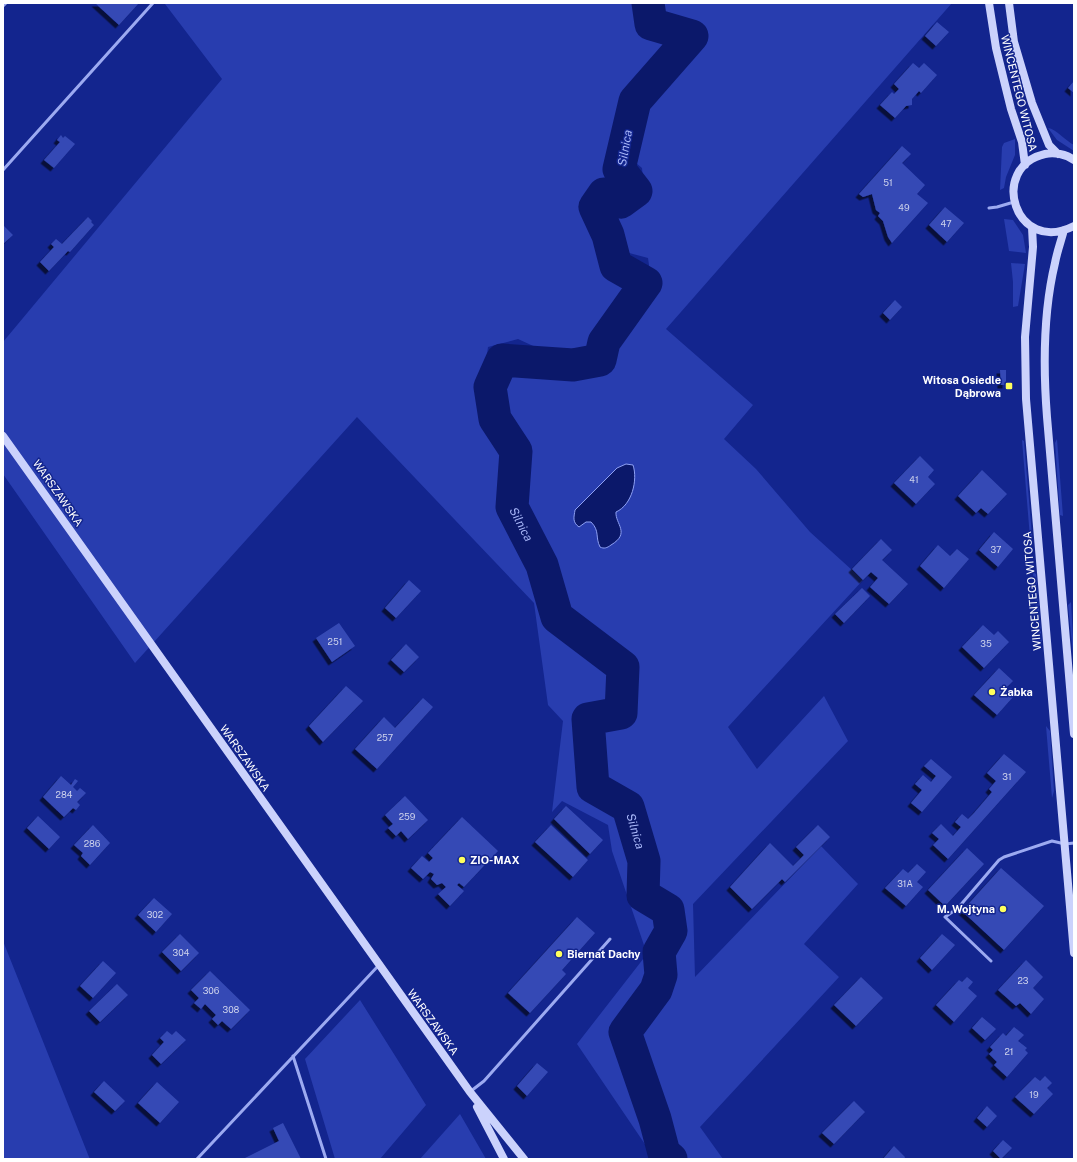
<svg xmlns="http://www.w3.org/2000/svg" width="1077" height="1162" font-family="'Public Sans',sans-serif">
  <style>
    .green { fill: #283daf }
    .water { fill: #0b186a; stroke: #8ea0f4 }
    .lines { fill: none; stroke-linecap: round; stroke-linejoin: round }
    .river { stroke: #0b186a; stroke-width: 33 }
    .building { fill: #364ab5; filter: url(#shadow) }
    .lane { stroke: #9caaf1; stroke-width: 3 }
    .secondary { stroke: #cbd2fc; stroke-width: 8 }
    .poi-dot { fill: #ffff5d; stroke: #13258e; stroke-width: 1.5 }
    .labels { text-anchor: middle; stroke-width: 3; stroke-linejoin: round; paint-order: stroke }
    .number-label { font-size: 9px; fill: #cdd2ec }
    .street-label { font-size: 11px; fill: #fff; stroke: #13258e }
    .poi-label { font-size: 11px; font-weight: bold; fill: #fff; stroke: #13258e; text-anchor: start }
    .water-label { font-size: 12px; font-style: italic; fill: #a8b6f8; stroke: #13258e }
  </style>
  <defs>
    <filter id="shadow"><feDropShadow dx="-3.5" dy="3.5" stdDeviation="0" flood-color="#0009"/></filter>
  </defs>
  <rect width="100%" height="100%" fill="#13258e"/>
  <path class="green" d="M167,3H643L647,24L686,38L629,101L610,138L611,170L627,177L630,191L605,186L590,205L605,238L611,269L633,270L639,287L612,321L592,352L555,356L518,339L488,347L481,399L491,427L509,445L506,507L515,497L525,464L523,437L501,416L499,394L505,361L514,358L557,371L601,364L638,310L651,279L648,258L618,250L615,230L606,207L631,206L644,192L642,168L629,157L624,138L640,105L678,68L699,35L690,22L657,11L656,3H952L666,329L753,405L724,439L756,469L810,532L863,580L728,727L757,769L824,696L848,741L693,904L695,977L821,846L858,884L804,944L839,977L700,1127L723,1159H655L577,1044L647,954L612,851L608,825L562,801L552,812L563,721L548,705L534,603L357,417L135,663L3,474V342L222,79L165,4Z
    M1048,128C1056,129 1066,141 1074,145V151L1057,140Z
    M1015,139V155L1006,177L1004,188L1000,190L1002,147L1004,143Z
    M1004,219L1013,220L1023,235L1026,253L1009,251Z
    M1011,263L1025,264L1018,306L1013,307V282Z
    M1057,439L1063,516L1060,515L1055,443Z
    M1022,440L1024,441L1032,535L1030,538Z
    M1033,572L1036,574L1042,644L1039,648Z
    M1071,602L1074,654H1073L1068,605Z
    M1046,726L1050,731L1054,791L1052,798Z
    M3,941L89,1157L90,1159H3Z
    M360,1000L426,1105L380,1159H335L305,1059Z
    M460,1114L486,1159H420Z"/>
  <path class="water" d="M626,464L633,465C638,480 632,505 616,512C615,524 631,533 611,545C607,548 604,549 600,547C595,537 600,531 591,522H586L579,527C572,522 574,517 575,510L617,468Z"/>
  <g class="lines">
    <path class="river" id="s1" d="M648,3L651,24L692,36L635,101L619,169L636,191L621,202L604,194L595,207L608,235L616,266L646,283L604,342L600,360L573,365L502,360L490,387L495,419L516,451L512,507L542,565L557,617L623,667L621,713L588,719L593,787L628,807L644,861L643,895L668,910L671,931L659,952L661,975L656,990L625,1032L655,1119L664,1153L671,1159"/>
  </g>
  <path class="building" d="M95,3H139L119,25Z
    M937,22L949,32L936,46L925,36Z
    M913,63L919,68L924,63L937,75L921,93L919,91L912,99V105L906,106L895,118L880,105L892,92L894,94L899,89L894,84Z
    M1074,81V93L1068,88Z
    M61,135L63,138L65,136L75,144L54,168L44,160L60,142L57,140Z
    M902,146L911,154L902,163L925,185L917,194L928,203L892,243L888,237L883,221L878,216L880,213L876,210L872,194L863,197L859,194Z
    M945,207L964,223L947,242L929,225Z
    M88,217L92,221L91,222L94,225L70,252L68,251L49,271L40,262L54,247L51,244L56,239L62,244Z
    M4,226L13,235L3,244V227Z
    M895,300L902,307L890,320L883,313Z
    M1000,370H1006V385H1001Z
    M920,456L934,470L928,477L935,484L916,504L894,483Z
    M982,470L1007,494L988,514L981,508L976,513L958,496Z
    M994,532L1013,549L998,567L979,550Z
    M881,539L892,550L882,560L908,584L889,604L870,587L878,578L871,572L863,580L852,569Z
    M938,545L950,556L957,549L969,559L944,588L920,566Z
    M409,580L421,591L396,618L385,608Z
    M862,588L870,596L844,623L835,614Z
    M339,623L355,646L332,662L316,638Z
    M983,625L994,635L998,631L1009,642L984,668L962,647Z
    M406,644L419,657L404,672L391,660Z
    M999,668L1013,681L1005,689L1013,697L997,715L974,695Z
    M346,686L363,701L323,742L309,726Z
    M423,698L433,707L377,769L355,749L384,717L395,728Z
    M1004,754L1026,772L948,859L933,845L939,839L932,833L941,824L953,836L961,827L955,822L962,814L968,819L974,813L992,792L989,789L996,781L987,773Z
    M931,759L952,777L922,812L911,803L922,790L915,784L923,775L931,782L936,776L924,766Z
    M61,776L71,785L75,779L78,781L73,787L77,791L80,788L86,793L77,802L80,805L76,810L73,808L64,817L43,797Z
    M405,796L428,820L408,839L401,831L396,836L388,828L393,824L385,815Z
    M566,806L603,840L590,854L554,819Z
    M38,816L60,837L49,849L27,828Z
    M462,817L498,851L464,887L459,883L457,885L464,891L450,906L438,894L446,887L442,883L437,885L431,879L434,874L430,872L423,879L411,868L422,856L429,862L433,858L428,853Z
    M93,825L110,843L90,865L81,856L83,853L74,845Z
    M551,825L588,860L573,877L535,842Z
    M818,825L830,837L785,882L782,879L752,909L730,887L770,843L793,866L804,855L796,847Z
    M967,848L984,864L945,906L928,890Z
    M917,864L926,872L917,882L923,887L906,906L885,888L903,869L908,873Z
    M1001,868L1044,906L1004,950L962,911Z
    M154,898L172,914L156,932L138,915Z
    M577,917L595,933L562,970L566,974L530,1013L508,993Z
    M180,934L199,953L181,971L162,952Z
    M942,934L955,945L932,970L920,958Z
    M1026,960L1043,977L1033,988L1044,999L1031,1014L1020,1003L1016,1006L998,990Z
    M103,961L116,973L93,998L80,986Z
    M210,971L250,1010L231,1029L222,1021L218,1025L212,1019L216,1015L205,1004L201,1009L194,1003L199,998L191,990Z
    M861,977L883,998L856,1026L834,1005Z
    M967,977L973,982L968,988L977,996L954,1022L936,1005L959,980L962,982Z
    M117,984L128,995L100,1022L89,1011Z
    M982,1017L996,1029L985,1040L972,1028Z
    M1014,1027L1024,1035L1018,1041L1027,1048L1025,1050L1028,1053L1007,1077L994,1065L997,1062L989,1054L993,1050L990,1047L1003,1033L1006,1036Z
    M167,1031L172,1035L176,1031L186,1040L161,1064L152,1055L164,1042L160,1038Z
    M537,1063L548,1072L527,1096L517,1086Z
    M1045,1076L1052,1083L1047,1088L1053,1094L1034,1114L1015,1097L1035,1077L1040,1081Z
    M104,1081L125,1101L115,1111L94,1092Z
    M157,1082L179,1102L160,1123L138,1103Z
    M854,1101L865,1112L834,1144L822,1133Z
    M987,1106L997,1116L987,1127L977,1118Z
    M283,1123L301,1159H243L279,1141L273,1128Z
    M1003,1140L1012,1148L1001,1159L993,1151Z
    M894,1146L905,1157L904,1159H883Z"/>
  <g class="lines">
    <path class="lane" d="M3,6L6,3
      M3,170L153,3
      M989,208L997,207L1014,202
      M991,961L945,917L958,908L999,860L1004,857L1052,841L1065,844L1074,843
      M293,1056L326,1159
      M471,1091L484,1081L610,939
      M197,1159L379,965"/>
    <path class="secondary" d="M989,3L996,48L1011,109L1022,142L1025,165
      M1009,3L1014,42L1032,103L1049,145L1058,154
      M1074,160C1066,154 1054,152 1045,154C988,167 1015,256 1074,226
      M1032,227L1033,247L1025,337L1026,399L1074,953
      M1064,230C1061,241 1057,252 1055,263C1043,313 1043,366 1047,417L1074,734
      M3,436L470,1092L524,1159
      M477,1107L504,1159"/>
  </g>
  <g class="poi-dot">
    <rect x="1005" y="382" width="8" height="8" rx="2"/>
    <circle cx="992" cy="692" r="4"/>
    <circle cx="462" cy="860" r="4"/>
    <circle cx="1003" cy="909" r="4"/>
    <circle cx="559" cy="954" r="4"/>
  </g>
  <g class="labels">
    <g class="number-label">
      <text x="888" y="186">51</text>
      <text x="904" y="211">49</text>
      <text x="946" y="227">47</text>
      <text x="914" y="483">41</text>
      <text x="996" y="553">37</text>
      <text x="335" y="645">251</text>
      <text x="986" y="647">35</text>
      <text x="385" y="741">257</text>
      <text x="1007" y="780">31</text>
      <text x="64" y="798">284</text>
      <text x="407" y="820">259</text>
      <text x="92" y="847">286</text>
      <text x="905" y="887">31A</text>
      <text x="155" y="918">302</text>
      <text x="181" y="956">304</text>
      <text x="1023" y="984">23</text>
      <text x="211" y="994">306</text>
      <text x="231" y="1013">308</text>
      <text x="1009" y="1055">21</text>
      <text x="1034" y="1098">19</text>
    </g>
    <g class="street-label">
      <text transform="translate(1019 93) rotate(76)" y="4">WINCENTEGO WITOSA</text>
      <text transform="translate(58 493) rotate(55)" y="4">WARSZAWSKA</text>
      <text transform="translate(1032 591) rotate(-95)" y="4">WINCENTEGO WITOSA</text>
      <text transform="translate(245 758) rotate(55)" y="4">WARSZAWSKA</text>
      <text transform="translate(433 1022) rotate(54)" y="4">WARSZAWSKA</text>
    </g>
    <g class="poi-label">
      <text x="1001" y="384" text-anchor="end">Witosa Osiedle<tspan x="1001" dy="13">Dąbrowa</tspan></text>
      <text x="1000" y="696">Żabka</text>
      <text x="470" y="864">ZIO-MAX</text>
      <text x="995" y="913" text-anchor="end">M. Wojtyna</text>
      <text x="567" y="958">Biernat Dachy</text>
    </g>
    <g class="water-label">
      <text transform="translate(625 148) rotate(-80)" y="4">Silnica</text>
      <text dy="4" stroke="none"><textPath href="#s1" startOffset="764">Silnica</textPath></text>
      <text dy="4" stroke="none"><textPath href="#s1" startOffset="1160">Silnica</textPath></text>
    </g>
  </g>
  <rect width="1077" height="1162" fill="none" stroke="#ffffff" stroke-width="8"/>
</svg>
